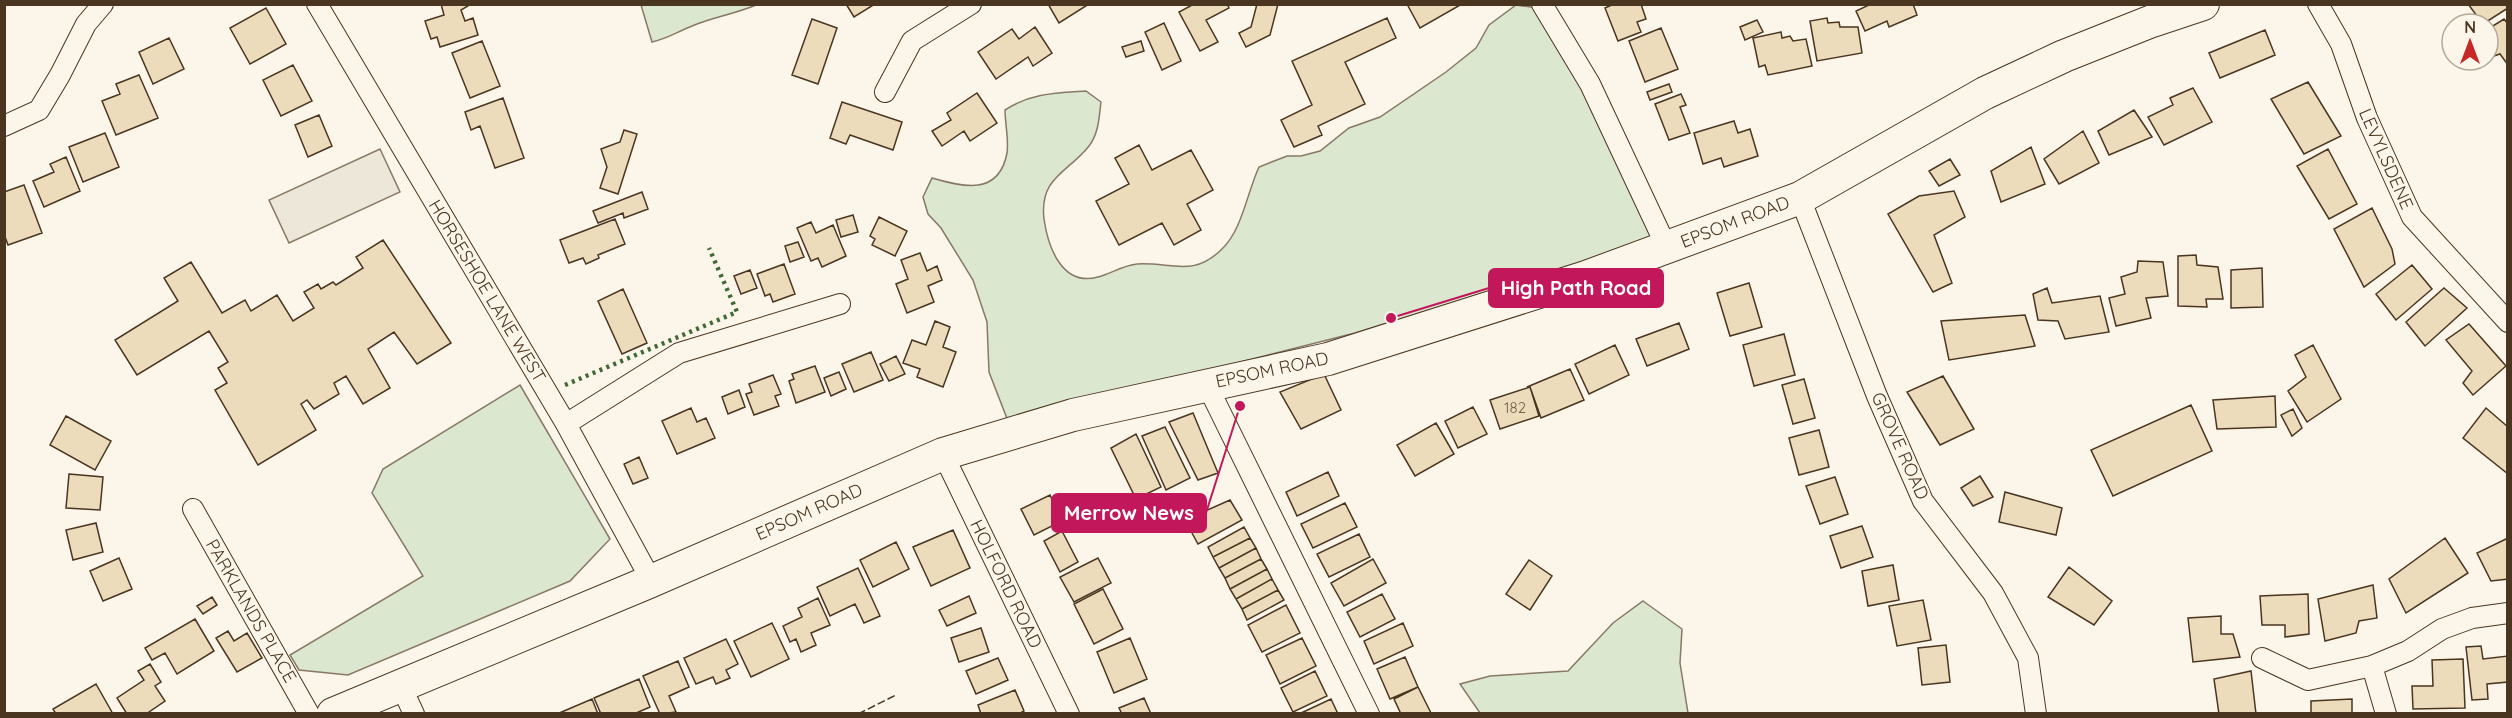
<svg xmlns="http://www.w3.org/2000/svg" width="2512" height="718" font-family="Quicksand,sans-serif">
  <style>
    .green { fill: #dce7d0; stroke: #887966; stroke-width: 1.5 }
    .parking { fill: #ede7d9; stroke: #887966; stroke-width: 1.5 }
    .building { fill: #ecdcbc; stroke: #4a3520; stroke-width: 1.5 }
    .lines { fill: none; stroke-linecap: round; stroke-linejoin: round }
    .minor-casing { stroke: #4a3520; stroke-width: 22 }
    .primary-casing { stroke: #4a3520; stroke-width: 34 }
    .minor { stroke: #fbf6e9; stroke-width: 20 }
    .primary { stroke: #fbf6e9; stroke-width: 32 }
    .hedge { stroke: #436837; stroke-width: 4.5; stroke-dasharray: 3 4.5; stroke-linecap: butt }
    .fence { stroke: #4a3520; stroke-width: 1.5; stroke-dasharray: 8 3; stroke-linecap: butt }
    .labels { text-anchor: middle; stroke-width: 4.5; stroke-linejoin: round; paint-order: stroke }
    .number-label { font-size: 15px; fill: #725f47 }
    .street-label { font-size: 18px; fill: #4a3520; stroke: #fbf6e9 }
    .leader { fill: none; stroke: #c2185b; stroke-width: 2 }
    .callout-dot { fill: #c2185b; stroke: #fbf6e9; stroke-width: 2 }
    .callout { fill: #c2185b; stroke: #c2185b; stroke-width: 2 }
    .callout-label { font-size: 20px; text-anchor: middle; font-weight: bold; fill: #fff }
  </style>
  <rect width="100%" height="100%" fill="#fbf6e9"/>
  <path class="green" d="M641,5V4L756,5C735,14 713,17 692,26C677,32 669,38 652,42Z
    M1516,5L1545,9L1662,237L1355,333L1008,421L989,372L987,322L973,280L941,228L928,214L923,197L932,178C963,187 999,196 1007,153C1009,140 1005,123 1005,110C1031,93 1056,93 1086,91L1101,102C1099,117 1099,133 1089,146C1069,172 1039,177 1044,219C1048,247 1062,287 1098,277C1110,274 1124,265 1137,264C1172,262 1193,278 1222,249C1242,230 1247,193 1259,167L1287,156H1301L1320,151L1349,128L1380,117L1446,72L1476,48L1489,25Z
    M520,385L610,539L570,581L348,675L299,670L290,655L423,576L372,493L383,469Z
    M1643,601L1682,629L1680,663L1688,713H1480L1460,684L1490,676L1568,671L1613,623Z"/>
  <path class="parking" d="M380,149L400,192L289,243L269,200Z"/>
  <path class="building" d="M441,4H471L461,10L465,21L473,18L478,35L440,47L437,37L431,39L425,21L444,15Z
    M846,4H875L854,17Z
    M1048,4H1089L1059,23Z
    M1194,4H1227L1229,8L1206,20L1218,42L1200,51L1179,12Z
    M1257,4H1278L1270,35L1246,47L1239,33L1251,27Z
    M1407,4H1462L1420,28Z
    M1614,4H1641L1646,19L1637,22L1641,32L1618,41L1605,8Z
    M1871,4H1913L1917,15L1889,27L1887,21L1865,31L1856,11Z
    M2468,4H2508V8L2483,24Z
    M266,8L286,44L250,64L230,28Z
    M1387,18L1396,38L1345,62L1365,104L1318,126L1322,135L1294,147L1281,120L1312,105L1292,61Z
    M1827,18L1828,23L1839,22L1840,27H1858L1862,53L1817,61L1810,21Z
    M812,19L837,28L818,84L792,75Z
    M2504,19L2508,24V65L2500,54L2488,58V29Z
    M1757,20L1763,32L1745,40L1740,27Z
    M1164,23L1181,61L1162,70L1145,32Z
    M1035,27L1052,53L1033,66L1028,57L996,79L978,52L1012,29L1019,39Z
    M1661,28L1678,69L1645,82L1629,41Z
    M2265,30L2275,55L2220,78L2209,53Z
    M1781,32L1782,38L1790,36L1793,41L1806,39L1812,66L1768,75L1765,65L1759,67L1753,38Z
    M169,38L184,69L153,84L139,52Z
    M482,41L500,86L470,98L452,53Z
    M1141,41L1144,51L1126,57L1122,47Z
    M293,65L312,101L281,116L263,80Z
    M139,75L158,118L116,135L102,101L120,94L116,84Z
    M2308,82L2341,136L2304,154L2271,99Z
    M1669,84L1672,92L1650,100L1647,92Z
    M2193,88L2212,122L2164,145L2148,117L2173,105L2170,98Z
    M977,93L997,123L970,141L964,131L942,146L932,131L951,120L947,113Z
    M1681,94L1686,105L1680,107L1690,133L1669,140L1655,104Z
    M503,98L524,158L495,168L480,126L471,130L465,112Z
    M842,102L902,122L893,150L850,135L846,144L830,138Z
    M2134,110L2152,137L2109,155L2098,131Z
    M319,115L332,146L308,157L295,125Z
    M1734,121L1738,133L1750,129L1758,156L1724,167L1721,158L1703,164L1694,133Z
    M624,130L637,134L618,194L600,188L607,167L601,149L620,142Z
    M2083,131L2099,163L2059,184L2044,159Z
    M105,133L119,167L83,182L69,147Z
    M1139,145L1152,170L1191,150L1213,190L1187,204L1201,230L1174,245L1162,223L1119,245L1096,201L1129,184L1115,158Z
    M2031,147L2045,184L2001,202L1991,171Z
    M2328,149L2357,204L2329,219L2297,166Z
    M66,157L80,191L44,207L33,181L54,172L50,164Z
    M1950,159L1960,175L1939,186L1929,171Z
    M24,185L42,233L8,245L4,234V192Z
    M1954,191L1965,217L1934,235L1952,283L1933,292L1888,214L1919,196Z
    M642,192L648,209L624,218L623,213L598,223L593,211Z
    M2372,208L2392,249L2395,264L2364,287L2334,229Z
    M853,215L858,232L841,237L836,220Z
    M879,217L907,231L895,256L872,245L875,239L870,236Z
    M615,219L625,244L598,255L599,258L586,264L583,258L569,263L560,240Z
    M811,222L816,233L833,225L846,256L822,267L818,258L811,261L797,228Z
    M383,240L451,343L417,364L394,332L368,349L390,388L363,404L346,376L334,383L339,394L314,409L307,400L301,404L316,430L258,465L215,390L227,383L218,368L228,362L209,331L137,375L115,340L178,301L164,278L191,262L222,313L245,300L251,311L277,295L293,321L314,308L304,292L318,284L321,289L333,282L336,285L363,268L356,257Z
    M798,242L804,257L790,262L785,246Z
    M920,253L927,271L937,266L942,280L928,286L934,302L907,313L896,284L908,279L901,260Z
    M2196,255L2197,265L2218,267L2223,299H2206L2207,307L2178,306V256Z
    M2138,261L2163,262L2168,296L2146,298L2151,318L2116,326L2109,298L2125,294L2121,277L2137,272Z
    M784,264L795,294L773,302L770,294L765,296L757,274Z
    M2412,265L2432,289L2396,320L2376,294Z
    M2262,268L2263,307L2231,308V270Z
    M750,270L757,288L741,294L734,276Z
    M1749,283L1762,327L1730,336L1717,293Z
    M2047,288L2052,303L2100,296L2109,332L2065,339L2058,321L2038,320L2033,294Z
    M2444,288L2467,308L2425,346L2406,322Z
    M623,289L647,343L622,354L598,301Z
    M2025,315L2035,346L1949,360L1941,321Z
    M935,321L950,327L943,347L956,352L943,387L917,377L920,369L903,363L912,340L926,345Z
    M1679,323L1689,349L1647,366L1636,339Z
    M2469,324L2506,366L2473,395L2463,383L2472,371L2446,340Z
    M1784,334L1795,375L1754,386L1743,345Z
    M1615,345L1629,375L1589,394L1575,364Z
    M2313,345L2341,399L2307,422L2288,391L2306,377L2295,355Z
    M871,352L883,380L854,392L842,364Z
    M896,356L905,374L889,381L880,364Z
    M815,366L825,392L796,403L789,381L794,379L792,374Z
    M1570,369L1584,400L1541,418L1530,387H1527Z
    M839,372L846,389L831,396L824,378Z
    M1324,374L1341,410L1301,429L1280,392Z
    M773,375L781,394L775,396L779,406L754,415L746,394L752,392L749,384Z
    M1943,376L1974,429L1940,445L1907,392Z
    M1804,379L1815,418L1793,424L1782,385Z
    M1530,387L1539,416L1500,429L1490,400Z
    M739,390L745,407L728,414L722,397Z
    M2275,396L2276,427L2217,429L2213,400Z
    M2191,405L2212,451L2113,496L2091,450Z
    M1473,407L1487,434L1458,448L1445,421Z
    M691,408L697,422L706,418L715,438L677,454L662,421Z
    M2486,408L2508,427V474L2463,438Z
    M2293,409L2302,428L2292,436L2281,415Z
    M1193,413L1218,473L1198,480L1169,422Z
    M66,416L111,441L95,470L50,445Z
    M1436,423L1454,454L1415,476L1397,445Z
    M1165,427L1190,478L1166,490L1142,436Z
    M1819,430L1829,467L1799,475L1789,438Z
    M1136,434L1161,487L1136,499L1111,448Z
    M639,457L648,478L633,484L624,464Z
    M1328,472L1339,496L1297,516L1286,492Z
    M69,474L103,477L100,510L66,508Z
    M1980,476L1993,497L1973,506L1961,488Z
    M1835,477L1848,514L1820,524L1806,486Z
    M2005,492L2062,508L2056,535L1999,522Z
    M1050,495L1062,521L1034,535L1021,509Z
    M1230,500L1242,520L1198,544L1185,520Z
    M1345,503L1357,527L1313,548L1301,524Z
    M96,523L103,552L73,560L66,530Z
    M1862,526L1873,557L1841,568L1830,536Z
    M1244,527L1250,538L1213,557L1208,547Z
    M953,530L970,568L931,586L913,547Z
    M1062,531L1078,562L1060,572L1044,541Z
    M1359,534L1370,557L1329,577L1317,554Z
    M1250,538L1256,548L1219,568L1213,557Z
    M2445,538L2468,573L2406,613L2389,579Z
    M2508,538V579L2491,581L2477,553Z
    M896,542L909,569L873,587L860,560Z
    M1256,548L1261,559L1225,578L1219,568Z
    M119,558L132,589L103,601L90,571Z
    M1098,558L1111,583L1074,602L1060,577Z
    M1261,559L1267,569L1230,589L1225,578Z
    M1373,559L1386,583L1344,606L1331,583Z
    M1529,560L1552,576L1530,610L1506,594Z
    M1893,565L1899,600L1868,606L1862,571Z
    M2069,567L2112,601L2094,625L2048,597Z
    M858,568L880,616L864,623L855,604L830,616L817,587Z
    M1267,569L1272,579L1236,599L1230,589Z
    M1272,579L1278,590L1242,609L1236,599Z
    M2373,585L2377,618L2359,621L2356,633L2325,641L2318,599Z
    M1103,589L1123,629L1094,644L1074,604Z
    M1278,590L1284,600L1247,620L1242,609Z
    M1382,594L1395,619L1360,637L1347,612Z
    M2308,594L2309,634L2285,637V625H2262L2260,596Z
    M969,596L976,613L947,626L939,610Z
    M212,597L217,605L203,614L197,606Z
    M818,598L830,625L811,633L816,645L801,652L796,639L790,642L783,626L802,617L798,608Z
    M1923,600L1931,640L1897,646L1889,606Z
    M1286,605L1300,633L1262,652L1248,625Z
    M2221,616V634H2233L2240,657L2193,662L2188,618Z
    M195,619L214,651L177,674L165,653L152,660L145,648Z
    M772,623L789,659L751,677L734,641Z
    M1403,623L1413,646L1374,664L1364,641Z
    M981,628L989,652L959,662L951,638Z
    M228,631L234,641L247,633L262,658L237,672L216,638Z
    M1130,638L1147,679L1114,693L1097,652Z
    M1302,638L1316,666L1280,684L1266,655Z
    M726,639L738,664L726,670L730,678L716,684L713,677L696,684L684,658Z
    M1946,645L1950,682L1922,685L1918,648Z
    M2481,646L2483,659L2508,656V682L2487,684L2488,699L2472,700L2466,647Z
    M1405,657L1418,687L1390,699L1377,669Z
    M998,658L1008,680L976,694L966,671Z
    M2463,659L2465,708L2413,709L2412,686H2433L2432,660Z
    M678,661L689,687L669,696L676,712L660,714L643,676Z
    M150,664L161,682L155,686L165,701L146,714H127L117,698L144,680L138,671Z
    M1315,671L1327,696L1293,712L1281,688Z
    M2251,671L2256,714H2219L2214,679Z
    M639,679L650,707L634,714H601L594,698Z
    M96,684L113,714H56L53,709Z
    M1418,687L1431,713L1401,714L1394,699Z
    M1015,690L1024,711L1019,714H981L978,705Z
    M1144,698L1151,714H1122L1119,708Z
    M592,699L598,714H557Z
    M1331,699L1338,714H1299Z
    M2352,699V714H2311V701Z"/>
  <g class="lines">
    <defs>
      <path id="minor" d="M317,4L566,424L645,569L649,582
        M1542,4L1590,84L1667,248
        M2318,4L2341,44L2367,118L2412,217L2508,322
        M885,92L912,41L971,4
        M4,126L39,110L60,75L86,24L103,4
        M1800,198L1877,396L1923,501L1993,593L2028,658L2036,714
        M1207,385L1369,714
        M566,424L679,353L840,304
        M943,454L1069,714
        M193,509L309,714
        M2262,658L2308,680L2372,666L2408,651L2442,629L2472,618L2508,613
        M2372,666L2386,714
        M400,684L414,714"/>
      <path id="primary" d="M333,714L649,582L943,454L1073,415L1328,359L1586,277L1800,198L1985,93L2064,56L2152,21L2203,4"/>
    </defs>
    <use href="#minor" class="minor-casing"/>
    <use href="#primary" class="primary-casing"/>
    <use href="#minor" class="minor"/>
    <use href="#primary" class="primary"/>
    <path class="hedge" d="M565,385L737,312L709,248"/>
    <path class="fence" d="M858,714L896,695"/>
  </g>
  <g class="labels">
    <g class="number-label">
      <text x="1515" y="413">182</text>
    </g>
    <g class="street-label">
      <text transform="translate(2386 159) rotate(66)" y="6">LEVYLSDENE</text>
      <text transform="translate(1735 222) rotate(-21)" y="6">EPSOM ROAD</text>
      <text transform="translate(487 291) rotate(59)" y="6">HORSESHOE LANE WEST</text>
      <text transform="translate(1272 370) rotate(-12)" y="6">EPSOM ROAD</text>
      <text transform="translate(1900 446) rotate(66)" y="6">GROVE ROAD</text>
      <text transform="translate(809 512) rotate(-24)" y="6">EPSOM ROAD</text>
      <text transform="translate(1006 584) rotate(64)" y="6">HOLFORD ROAD</text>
      <text transform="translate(251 611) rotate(60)" y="6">PARKLANDS PLACE</text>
    </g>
  </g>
  <path class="leader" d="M1391 318L1489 288M1240 406L1206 513"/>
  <g class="callout-dot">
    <circle cx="1391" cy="318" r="6"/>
    <circle cx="1240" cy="406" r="6"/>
  </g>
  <g class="callout">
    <rect x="1489" y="269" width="174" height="38" rx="6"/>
    <rect x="1052" y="494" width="154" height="38" rx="6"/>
  </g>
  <g class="callout-label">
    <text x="1576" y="295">High Path Road</text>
    <text x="1129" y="520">Merrow News</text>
  </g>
  <rect width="2512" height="718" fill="none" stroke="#4a3520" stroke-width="12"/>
  <g transform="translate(2470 42)"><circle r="28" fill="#fbf6e9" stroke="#b4a999" stroke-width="1.5"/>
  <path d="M0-4.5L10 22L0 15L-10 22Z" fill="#c62828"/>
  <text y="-9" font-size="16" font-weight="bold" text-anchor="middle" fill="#4a3520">N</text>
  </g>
</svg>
